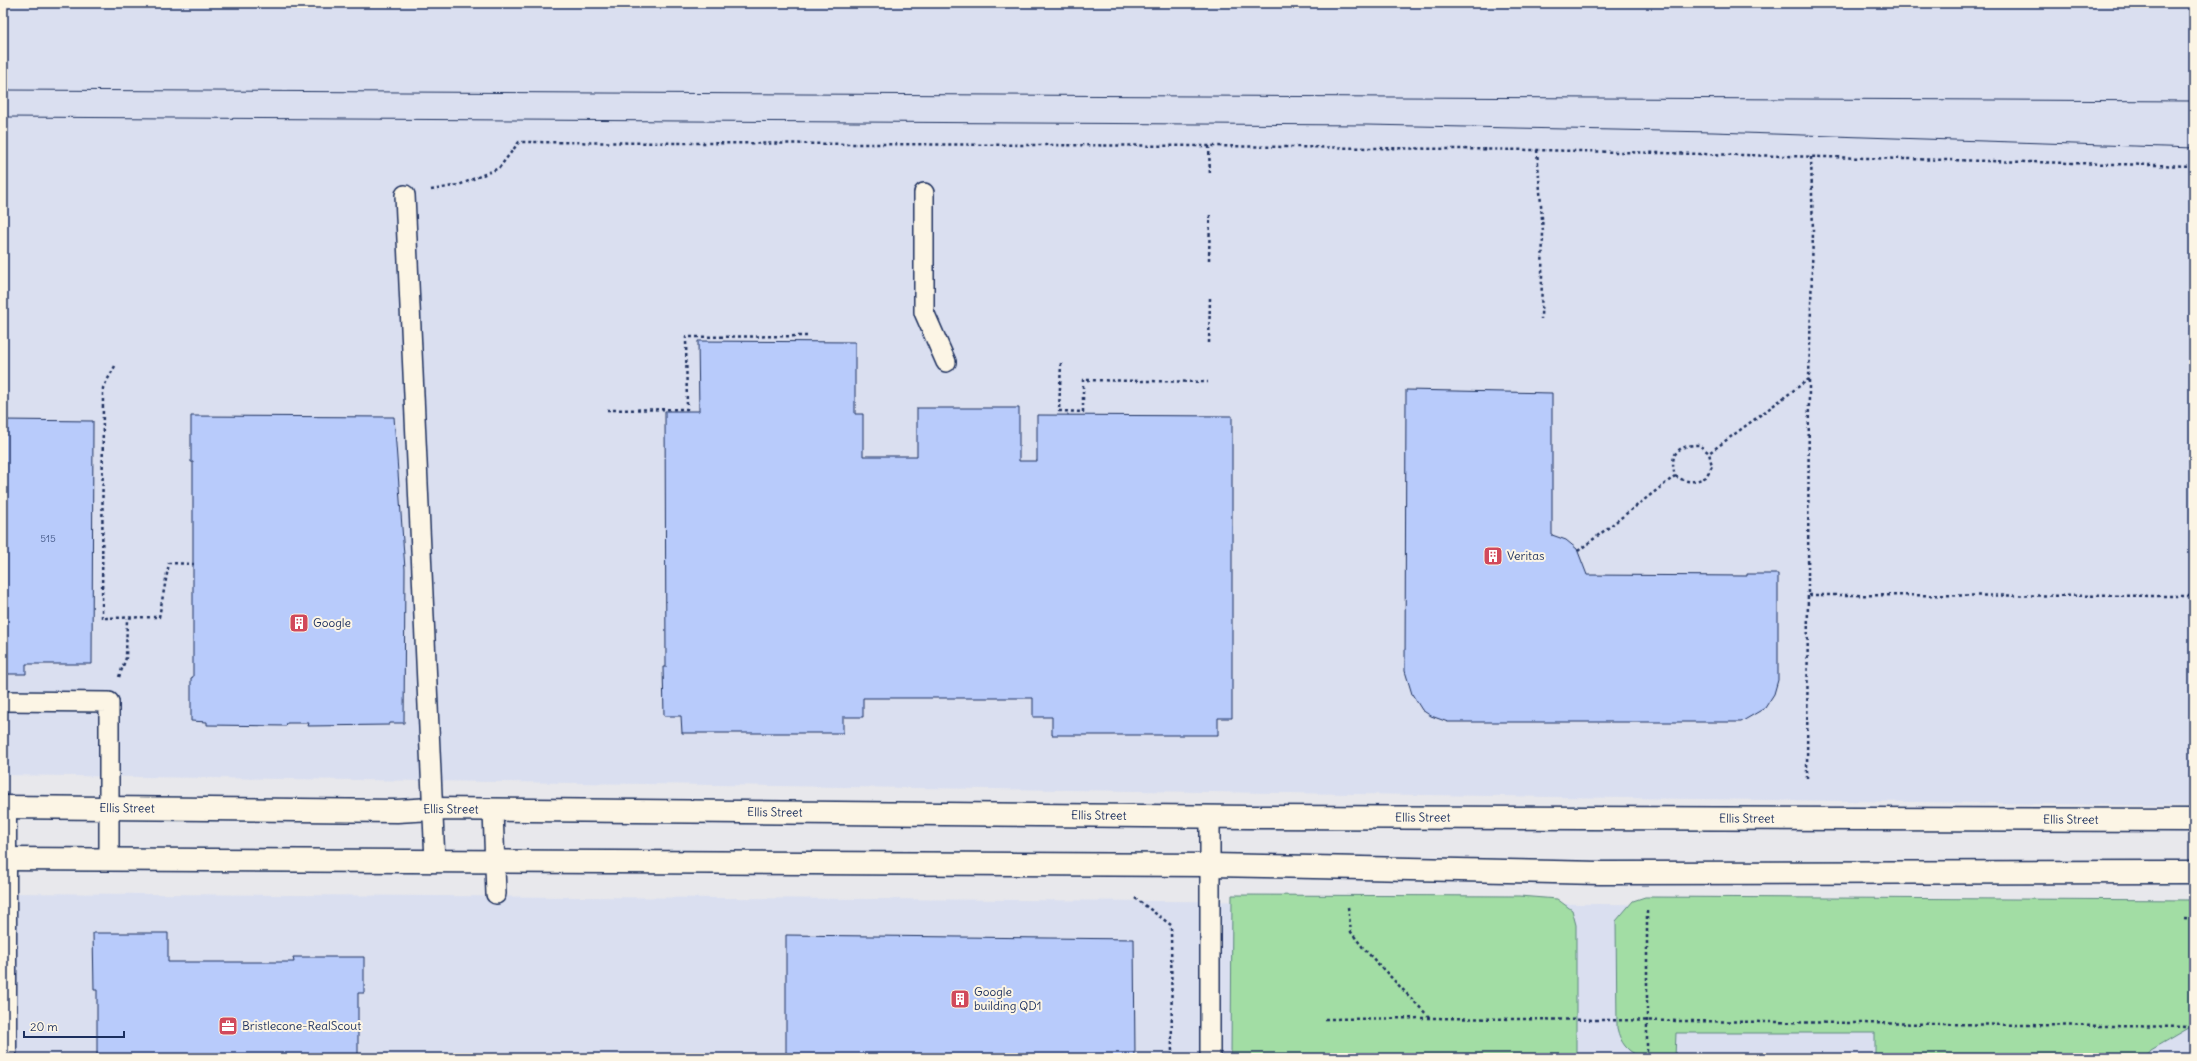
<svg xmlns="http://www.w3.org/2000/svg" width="2197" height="1061" font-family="Delius,sans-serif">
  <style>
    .built { fill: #dadff0 }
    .green { fill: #a2dda4; stroke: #5e8681 }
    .building { fill: #b8cbfb; stroke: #1b2f5e }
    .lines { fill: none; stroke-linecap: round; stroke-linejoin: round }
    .service-casing { stroke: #1b2f5e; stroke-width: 22 }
    .minor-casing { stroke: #1b2f5e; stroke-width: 25 }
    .secondary-casing { stroke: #1b2f5e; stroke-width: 25 }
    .path { stroke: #1b2f5e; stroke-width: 2.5; stroke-dasharray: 3 3; stroke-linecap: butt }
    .service { stroke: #fcf5e5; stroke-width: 19 }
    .minor { stroke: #fcf5e5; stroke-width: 22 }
    .secondary { stroke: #fcf5e5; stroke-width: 22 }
    .tram { stroke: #1b2f5e; stroke-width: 1 }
    .labels { text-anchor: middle; stroke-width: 4; stroke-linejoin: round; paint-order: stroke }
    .number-label { font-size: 10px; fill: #425685 }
    .poi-label { font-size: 12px; fill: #1b2f5e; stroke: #fcf5e5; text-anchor: start }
    .street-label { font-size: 12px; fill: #1b2f5e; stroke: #fcf5e5 }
  </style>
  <rect width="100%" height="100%" fill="#e8e8ec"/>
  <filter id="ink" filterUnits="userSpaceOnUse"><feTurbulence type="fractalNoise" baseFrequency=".025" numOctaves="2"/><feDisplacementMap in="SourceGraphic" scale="8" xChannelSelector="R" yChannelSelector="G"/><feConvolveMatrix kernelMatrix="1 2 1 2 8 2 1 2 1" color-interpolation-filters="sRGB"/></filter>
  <g filter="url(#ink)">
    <path class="built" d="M3,3H2194V806L3,775Z
      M3,893L2194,908V1058H3Z"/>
    <path class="green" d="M1232,895L1519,896L1557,899L1572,910L1576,925V1058H1231Z
      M1645,897L2194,900V1025L2151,1050L2145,1058H1875V1033H1676L1675,1057C1647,1060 1624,1059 1617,1028L1616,921L1633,901Z"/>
    <path class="building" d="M698,341L855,342V414H863V456H917V408H1019V461H1037V415L1232,416V718H1218V735H1052V717H1033V698H863V717H843V733H682L681,716H664L663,667H666L665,411H699Z
      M1406,390L1552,393V535L1566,540L1577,549L1587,575L1747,576V574H1778V680L1774,694L1765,708L1741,722H1448L1431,716L1422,710L1412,694L1405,671Z
      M191,416L394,417L405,569L404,723H390L389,725L308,726L309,723H287L286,726L207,725V722L191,721V678L193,677V462H191Z
      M3,420L93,421L92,664H26V674H3Z
      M93,933H168V962H294L293,957H364V993H358V1058H97V990H94Z
      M786,935L1134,939L1135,1058H786Z"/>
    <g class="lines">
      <defs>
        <path id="service" d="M924,193V312L946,362
          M405,195L435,861
          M3,701L109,702V860
          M493,811L496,894
          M1210,816V1058"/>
        <path id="minor" d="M5,807V1058"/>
        <g id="secondary">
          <path id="s1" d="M3,807L397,811L432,809L1250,817L2194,820"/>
          <path d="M3,859L1211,865L1600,873L2194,872"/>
        </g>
      </defs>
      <use href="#service" class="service-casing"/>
      <use href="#minor" class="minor-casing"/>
      <use href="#secondary" class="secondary-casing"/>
      <path class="path" d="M1209,146L1210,176
        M1537,150L1543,232L1541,319
        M431,190L459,185L499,168L519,142L1209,146L1537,150L2194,166
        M1209,260L1210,215
        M1209,343L1210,298
        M1061,363L1059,411L1083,412V380L1208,382
        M115,366L103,388L102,618L159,617L169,563L194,564
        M607,410L687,409L686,337L808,336
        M1675,476C1687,483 1694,483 1706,477L1712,466L1709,453
        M1578,551L1675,476C1669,454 1677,445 1699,445L1709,453L1809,379L1813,232L1811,156
        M1809,595L2194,596
        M119,677L126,658L127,618
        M1807,779L1809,380
        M1135,898L1171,925L1172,1058
        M1348,907L1351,932L1364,949L1430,1018
        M2184,918L2194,919
        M1325,1019L1431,1018L2194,1027
        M1647,1058V911"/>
      <use href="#service" class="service"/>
      <use href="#minor" class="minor"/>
      <use href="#secondary" class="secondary"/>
      <path class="tram" d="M3,90L2194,101
        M3,117L1367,125L1713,132L2194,148"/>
    </g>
  </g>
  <defs>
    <symbol id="building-square" viewBox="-11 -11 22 22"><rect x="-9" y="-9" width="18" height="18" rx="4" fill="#d1495b" stroke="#fcf5e5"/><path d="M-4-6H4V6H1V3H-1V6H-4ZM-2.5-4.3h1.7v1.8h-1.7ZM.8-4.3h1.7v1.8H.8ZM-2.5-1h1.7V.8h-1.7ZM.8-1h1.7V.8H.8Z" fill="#fff"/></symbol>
    <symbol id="office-square" viewBox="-11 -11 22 22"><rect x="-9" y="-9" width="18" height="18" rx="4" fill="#d1495b" stroke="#fcf5e5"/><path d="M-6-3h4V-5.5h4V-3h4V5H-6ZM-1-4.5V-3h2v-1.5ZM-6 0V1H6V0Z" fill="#fff"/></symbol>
  </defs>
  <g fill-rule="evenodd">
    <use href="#building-square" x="1482" y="545" width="22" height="22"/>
    <use href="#building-square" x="288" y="612" width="22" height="22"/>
    <use href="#building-square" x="949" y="988" width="22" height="22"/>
    <use href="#office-square" x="217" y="1015" width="22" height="22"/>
  </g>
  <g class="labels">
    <g class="number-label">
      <text x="48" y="542">515</text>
    </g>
    <g class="poi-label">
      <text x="1507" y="560">Veritas</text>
      <text x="313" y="627">Google</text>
      <text x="974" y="996">Google<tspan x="974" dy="14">building QD1</tspan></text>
      <text x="242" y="1030">Bristlecone-RealScout</text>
    </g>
    <g class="street-label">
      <text dy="4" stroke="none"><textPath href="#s1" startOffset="124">Ellis Street</textPath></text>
      <text dy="4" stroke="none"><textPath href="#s1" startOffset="448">Ellis Street</textPath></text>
      <text dy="4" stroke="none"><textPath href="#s1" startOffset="772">Ellis Street</textPath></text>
      <text dy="4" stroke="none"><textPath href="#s1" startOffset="1096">Ellis Street</textPath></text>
      <text dy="4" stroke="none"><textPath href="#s1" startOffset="1420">Ellis Street</textPath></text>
      <text dy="4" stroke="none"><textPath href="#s1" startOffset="1744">Ellis Street</textPath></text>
      <text dy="4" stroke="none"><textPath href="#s1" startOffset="2068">Ellis Street</textPath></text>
    </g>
  </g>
  <rect width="2197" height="1061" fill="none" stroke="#fcf5e5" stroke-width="16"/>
  <rect x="8" y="8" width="2181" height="1045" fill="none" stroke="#1b2f5e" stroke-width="1.5" filter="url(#ink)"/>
  <path d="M24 1031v6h100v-6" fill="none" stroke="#1b2f5e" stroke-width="2"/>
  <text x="30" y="1031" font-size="12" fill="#1b2f5e" stroke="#fcf5e5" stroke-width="3" paint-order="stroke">20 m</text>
</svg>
